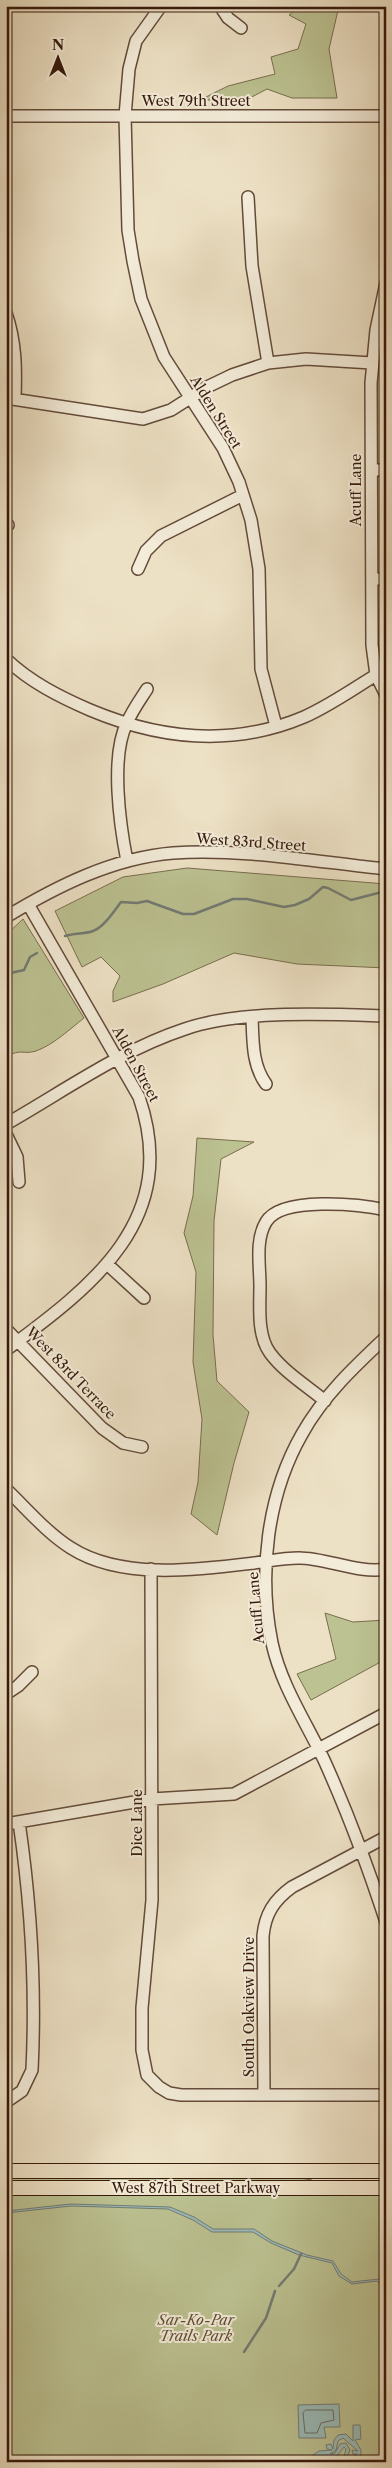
<svg xmlns="http://www.w3.org/2000/svg" width="392" height="2468" font-family="'Libre Caslon Text',serif">
  <style>
    .green { fill: #bcc292; stroke: #796e4e }
    .water { fill: #9abcba; stroke: #727b74 }
    .lines { fill: none; stroke-linecap: round; stroke-linejoin: round }
    .shore { stroke: #686a62; stroke-width: 1 }
    .stream { stroke: #727b74; stroke-width: 2.5 }
    .minor-casing { stroke: #644b3a; stroke-width: 14 }
    .major-casing { stroke: #36190b; stroke-width: 16 }
    .minor { stroke: #f3ecd9; stroke-width: 11 }
    .major { stroke: #ede1c5; stroke-width: 14 }
    .labels { text-anchor: middle; stroke-width: 4; stroke-linejoin: round; paint-order: stroke }
    .street-label { font-size: 14px; fill: #36190b; stroke: #f3ecd9 }
    .park-label { font-size: 14px; font-style: italic; fill: #5e4c34; stroke: #f3ecd9 }
  </style>
  <rect width="100%" height="100%" fill="#ede1c5"/>
  <filter id="stains"><feTurbulence type="fractalNoise" baseFrequency=".004" numOctaves="4"/><feColorMatrix values="0 0 0 0 .2 0 0 0 0 .09 0 0 0 0 .02 0 0 0 .5 -.17"/></filter>
  <radialGradient id="worn" r=".72"><stop offset=".6" stop-color="#630" stop-opacity="0"/><stop offset="1" stop-color="#630" stop-opacity=".3"/></radialGradient>
  <path class="green" d="M297,6H339L329,49L337,98H292L267,89L246,100H200L228,86L275,74L271,57L298,49L306,24L289,15L298,8Z
    M187,868L386,884V968L297,964L234,953L163,984L113,1002V991L120,976L101,957L82,967L55,911L123,877Z
    M23,919L84,1018C70,1029 53,1045 36,1051C23,1055 21,1048 6,1057V935Z
    M197,1138L254,1142L221,1159L214,1221L213,1335L217,1381L249,1412L234,1463L217,1535L191,1514L198,1482L202,1419L193,1362L196,1272L184,1233L193,1196Z
    M325,1613L353,1622L386,1620V1659L311,1700L297,1674L336,1659Z
    M6,2178H311L312,2179L294,2182L6,2181Z
    M6,2195H386V2462H6Z"/>
  <path class="water" d="M71,2204L170,2207L194,2217L213,2229H254L272,2241L307,2255L333,2261L341,2274L352,2282L379,2279L386,2285V2289L377,2281L352,2284L339,2276L332,2263L299,2255L271,2243L253,2232H212L193,2220L168,2209L71,2206L6,2213V2211Z
    M339,2404L340,2427H324L326,2438H299L298,2405Z
    M353,2425H360L361,2439L355,2440L361,2450C362,2460 354,2462 345,2462L357,2454H353L352,2450L358,2451L343,2438L338,2441L336,2450L330,2454L335,2453L340,2444L346,2443L350,2450L346,2460L328,2462L344,2457L346,2449L344,2447L336,2457L320,2458L317,2462H312L313,2455L319,2451L332,2450L327,2449L326,2445L331,2444L333,2449L334,2440L338,2435L346,2434L353,2441Z"/>
  <g class="lines">
    <path class="shore" d="M306,2410H333L334,2420L321,2423L317,2433H305L303,2413Z"/>
    <path class="stream" d="M65,936C75,933 86,934 93,931C104,927 114,911 121,902L137,903L147,901L183,914H194L233,899H247L284,907L295,905L309,899L323,887L328,888L351,900L386,891
      M6,974L24,970L30,957L37,953
      M279,2286L294,2269L301,2254
      M244,2352L266,2318L275,2291"/>
    <defs>
      <path id="minor" d="M161,6L136,41L129,69L125,116L128,230L133,261L141,299L164,357L223,448L239,482L251,520L259,569L261,669L276,726
        M220,6L228,18L241,28
        M6,116H386
        M248,197L252,266L268,363
        M386,283L376,330L371,383L372,645L376,675L386,695
        M6,313C16,342 16,368 15,398
        M6,398L143,419L171,410L207,387L232,375L268,363L306,359L372,363
        M372,470H386
        M6,525H8
        M138,569L146,551L161,536L243,495
        M372,579H386
        M6,659C30,682 60,697 90,710C159,739 233,747 304,717C329,706 353,689 376,675
        M127,861C120,826 110,756 127,723C132,711 140,700 147,689
        M6,917C57,886 113,858 173,853C241,848 318,862 386,869
        M252,1017C253,1041 252,1065 266,1084
        M6,1124C64,1091 121,1050 185,1029C240,1010 326,1014 386,1016
        M6,1134L17,1157L19,1182
        M107,1264L144,1298
        M6,1329L102,1428L123,1443L142,1447
        M386,1337C355,1366 323,1396 302,1434C267,1495 258,1574 272,1643C281,1685 306,1722 324,1760C348,1813 368,1867 386,1922
        M6,1350C94,1285 181,1219 139,1097L28,904
        M325,1401C307,1386 284,1372 270,1353C257,1335 260,1307 260,1286C260,1266 255,1240 266,1222C281,1196 359,1204 386,1210
        M6,1489C27,1509 47,1533 71,1548C121,1580 197,1570 254,1563C269,1561 284,1558 299,1558C327,1558 358,1574 386,1569
        M151,1569L152,1900L142,2008V2050L147,2075L159,2087L169,2093L181,2095H386
        M6,1694L18,1686L32,1672
        M6,1824L152,1799L234,1794L386,1713
        M264,2094L263,1936C265,1914 274,1900 292,1887L386,1837
        M6,2102L22,2091L32,2070C36,1987 31,1904 19,1822"/>
      <path id="major" d="M6,2171H386
        M6,2188H386"/>
    </defs>
    <use href="#minor" class="minor-casing"/>
    <use href="#major" class="major-casing"/>
    <use href="#minor" class="minor"/>
    <use href="#major" class="major"/>
  </g>
  <g class="labels">
    <g class="street-label">
      <text x="196" y="106">West 79th Street</text>
      <text transform="translate(216 412) rotate(58)" y="5">Alden Street</text>
      <text transform="translate(356 490) rotate(-90)" y="5">Acuff Lane</text>
      <text transform="translate(251 842) rotate(4)" y="5">West 83rd Street</text>
      <text transform="translate(136 1064) rotate(62)" y="5">Alden Street</text>
      <text transform="translate(71 1373) rotate(46)" y="5">West 83rd Terrace</text>
      <text transform="translate(256 1608) rotate(-95)" y="5">Acuff Lane</text>
      <text transform="translate(137 1823) rotate(-90)" y="5">Dice Lane</text>
      <text transform="translate(249 2007) rotate(-90)" y="5">South Oakview Drive</text>
      <text x="196" y="2193">West 87th Street Parkway</text>
    </g>
    <g class="park-label">
      <text x="196" y="2325">Sar-Ko-Par<tspan x="196" dy="16">Trails Park</tspan></text>
    </g>
  </g>
  <rect width="392" height="2468" fill="none" stroke="#ede1c5" stroke-width="25"/>
  <rect x="8" y="8" width="377" height="2453" fill="none" stroke="#36190b" stroke-width="2.5"/>
  <rect x="12" y="12" width="367" height="2443" fill="none" stroke="#36190b"/>
  <g transform="translate(58 58)" stroke="#f3ecd9" stroke-width="4" paint-order="stroke">
  <path d="M0-4L9 19L0 12L-9 19Z" fill="#36190b"/>
  <text y="-8" font-size="14" font-weight="bold" text-anchor="middle" fill="#36190b">N</text>
  </g>
  <rect width="100%" height="100%" filter="url(#stains)"/>
  <rect width="100%" height="100%" fill="url(#worn)"/>
</svg>
